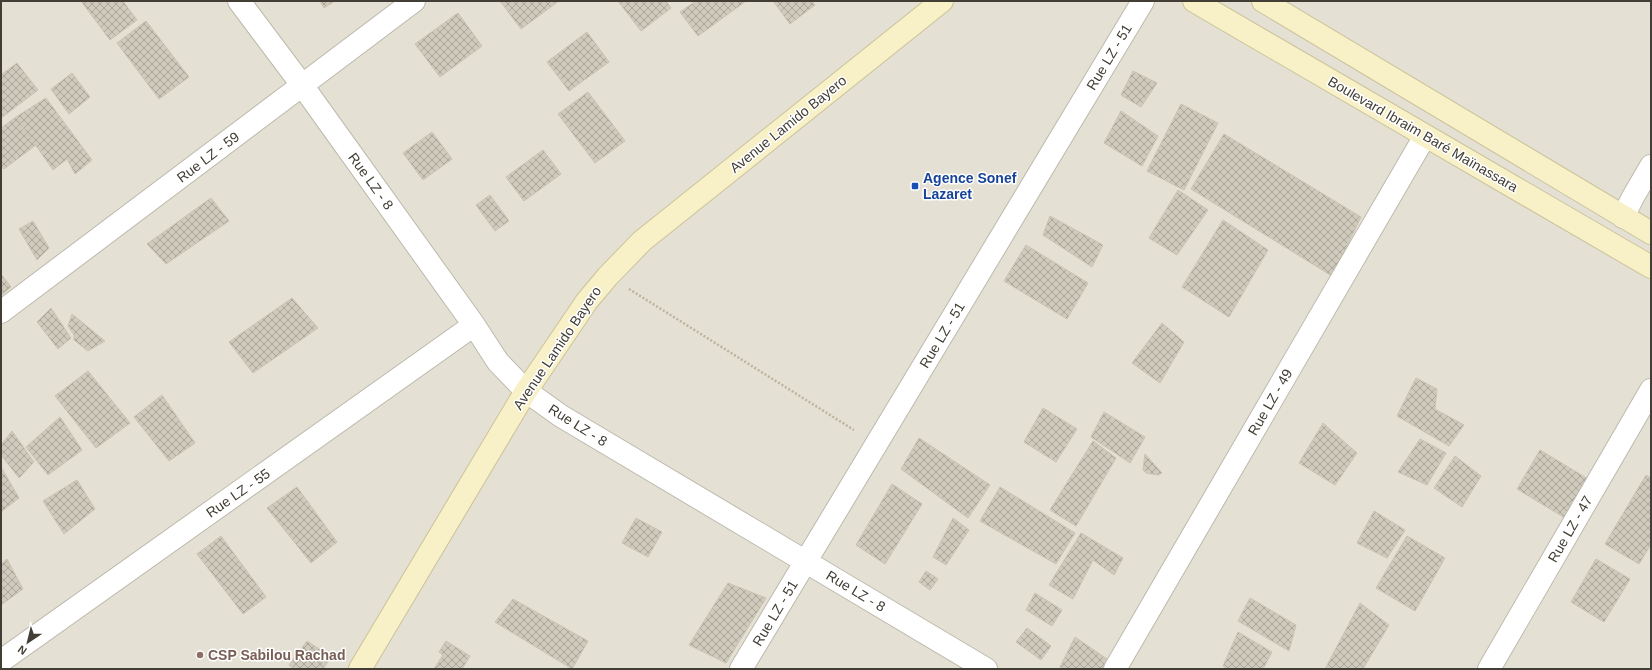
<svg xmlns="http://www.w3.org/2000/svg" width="1652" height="670" font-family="Helvetica,sans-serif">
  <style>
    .residential { fill: #e4e0d4 }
    .building { fill: url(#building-cross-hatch); stroke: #cac3b0 }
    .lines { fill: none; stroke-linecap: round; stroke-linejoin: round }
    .street-casing { stroke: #bdb9ac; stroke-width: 24 }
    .secondary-casing { stroke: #cbc299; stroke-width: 24 }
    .path { stroke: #bbb39c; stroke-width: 2.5; stroke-dasharray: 2 2; stroke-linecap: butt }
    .street { stroke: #fff; stroke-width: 22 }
    .secondary { stroke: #f8f1c8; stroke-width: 22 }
    .transit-dot { fill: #1a4fb4; stroke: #fff; stroke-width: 1.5 }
    .education-dot { fill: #8d6e63; stroke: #fff; stroke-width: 1.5 }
    .labels { text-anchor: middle; stroke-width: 3; stroke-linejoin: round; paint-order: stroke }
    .street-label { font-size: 14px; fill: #423e35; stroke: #fff }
    .transit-label { font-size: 14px; font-weight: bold; fill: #164399; stroke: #fff; text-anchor: start }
    .education-label { font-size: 14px; font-weight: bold; fill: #785e54; stroke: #fff; text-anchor: start }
  </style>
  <defs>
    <pattern id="building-cross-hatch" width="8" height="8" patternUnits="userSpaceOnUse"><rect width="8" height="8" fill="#d0cabc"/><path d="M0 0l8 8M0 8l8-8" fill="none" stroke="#aaa59a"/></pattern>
  </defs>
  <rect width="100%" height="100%" fill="#f0eee5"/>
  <path class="residential" d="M1,1H1651V669H1Z"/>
  <path class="building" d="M81,1H123L137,20L110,40Z
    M320,1H335L324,8Z
    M500,1H559L521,29Z
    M618,1H666L671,8L641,31Z
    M696,1H746L698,36L680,12Z
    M773,1H812L815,5L790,24Z
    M458,13L482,46L440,77L415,44Z
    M146,21L189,77L159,99L117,43Z
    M587,32L609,62L569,91L547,62Z
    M17,63L38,90L1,118V75Z
    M1133,71L1157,83L1141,107L1121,95Z
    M72,73L90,97L69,114L51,89Z
    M588,92L625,141L595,163L558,114Z
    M46,98L92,160L75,174L67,159L53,170L16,117Z
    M1181,104L1218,123L1184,190L1147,171Z
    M1121,111L1158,136L1142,166L1104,143Z
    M16,117L36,145L4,169L1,166V128Z
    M432,132L452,159L423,180L403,153Z
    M1224,134L1361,217L1332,276L1191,189Z
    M543,150L561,174L524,201L506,177Z
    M1178,190L1208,210L1177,255L1149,238Z
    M490,195L509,221L495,231L476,205Z
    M211,198L229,221L166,264L147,244Z
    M1050,216L1103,245L1092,267L1043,235Z
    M1223,220L1268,250L1229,317L1182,287Z
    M33,221L49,248L37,260L19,229Z
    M1026,245L1088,283L1067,319L1004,281Z
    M1,274L11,287L1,295Z
    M292,298L318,328L253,373L229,342Z
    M51,308L71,338L58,349L37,322Z
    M72,314L105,341L88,351L74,340V335L68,326Z
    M1162,323L1184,342L1160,383L1132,363Z
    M88,371L130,423L96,448L55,396Z
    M1416,378L1437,389L1435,409L1464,425L1449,446L1397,416Z
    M162,395L195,443L169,461L134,417Z
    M1043,408L1077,429L1056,462L1024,442Z
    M1104,412L1145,437L1130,463L1091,437Z
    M60,417L82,450L48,475L26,447Z
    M1323,423L1357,453L1335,485L1299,463Z
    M12,431L34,462L19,478L1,455V445Z
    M919,438L990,485L968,518L901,469Z
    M1420,439L1446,453L1427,485L1398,472Z
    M1093,441L1116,458L1076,526L1050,510Z
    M1540,450L1588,479L1565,518L1517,489Z
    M1145,454L1162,473L1158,475L1146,473L1143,470Z
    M1455,456L1481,476L1462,507L1434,488Z
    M1,467L19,498L1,512Z
    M1646,475L1651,478V544L1639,564L1605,544Z
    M77,480L95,509L64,534L43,501Z
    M892,484L922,504L885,564L856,545Z
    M297,487L337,542L311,563L267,508Z
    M1000,487L1075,533L1056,564L980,521Z
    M1374,511L1405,530L1387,558L1357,543Z
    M636,518L662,532L648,557L622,543Z
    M953,518L969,530L946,565L933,557Z
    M1081,533L1123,558L1114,575L1093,560L1073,599L1049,585Z
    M221,536L266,597L243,614L197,554Z
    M1407,536L1445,558L1415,611L1376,588Z
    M7,559L23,589L1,605V564Z
    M1596,559L1630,579L1604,622L1571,602Z
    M926,571L938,579L930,590L919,582Z
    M728,583L766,598L726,663L689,645Z
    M1035,593L1062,610L1052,626L1026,610Z
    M1250,598L1296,625L1289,651L1238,621Z
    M513,599L588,641L572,669L495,622Z
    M1360,603L1389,625L1363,669H1325Z
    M1027,628L1051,646L1041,660L1016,642Z
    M1238,632L1272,652L1263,669H1229L1223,666Z
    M1075,637L1107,659L1102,669H1063L1060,667Z
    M307,641L331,657L323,669H294L289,665Z
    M446,641L470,656L462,669H434L443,655L439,652Z"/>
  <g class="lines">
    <defs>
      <path id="street" d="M239,1L302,85L474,325L498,362L526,391L561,416L986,669
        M1623,217L1633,197L1651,166
        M1,312L414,1
        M1,661L474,325
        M741,669L1143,1
        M1115,669L1425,136
        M1489,669L1651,390"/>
      <path id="secondary" d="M1194,1L1651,267
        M1263,1L1651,233
        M360,669L526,391L587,301L608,276L642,241L942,1"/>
    </defs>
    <use href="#street" class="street-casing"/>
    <use href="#secondary" class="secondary-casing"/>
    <path class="path" d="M629,289L854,430"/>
    <use href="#street" class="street"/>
    <use href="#secondary" class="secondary"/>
  </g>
  <rect class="transit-dot" x="911" y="182" width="8" height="8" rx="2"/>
  <circle class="education-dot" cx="200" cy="655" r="4"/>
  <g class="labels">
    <g class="street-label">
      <text transform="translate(1109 57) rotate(-59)" y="5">Rue LZ - 51</text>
      <text transform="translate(788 124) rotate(-39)" y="5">Avenue Lamido Bayero</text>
      <text transform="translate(1423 134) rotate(30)" y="5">Boulevard Ibraim Baré Maïnassara</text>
      <text transform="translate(208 157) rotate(-37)" y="5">Rue LZ - 59</text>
      <text transform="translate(371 181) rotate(54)" y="5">Rue LZ - 8</text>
      <text transform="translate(942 335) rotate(-59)" y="5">Rue LZ - 51</text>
      <text transform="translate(557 348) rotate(-56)" y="5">Avenue Lamido Bayero</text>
      <text transform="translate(1270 402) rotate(-60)" y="5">Rue LZ - 49</text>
      <text transform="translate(578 425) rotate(32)" y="5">Rue LZ - 8</text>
      <text transform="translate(238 493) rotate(-35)" y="5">Rue LZ - 55</text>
      <text transform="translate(1570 529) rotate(-60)" y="5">Rue LZ - 47</text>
      <text transform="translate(856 591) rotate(31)" y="5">Rue LZ - 8</text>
      <text transform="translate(775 613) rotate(-59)" y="5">Rue LZ - 51</text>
    </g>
    <g class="transit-label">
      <text x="923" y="183">Agence Sonef<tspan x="923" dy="16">Lazaret</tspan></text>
    </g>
    <g class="education-label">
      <text x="208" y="660">CSP Sabilou Rachad</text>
    </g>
  </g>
  <rect width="1652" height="670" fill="none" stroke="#423e35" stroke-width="4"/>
  <g transform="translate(28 642) rotate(215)" stroke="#ffffff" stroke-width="3" paint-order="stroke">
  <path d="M0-3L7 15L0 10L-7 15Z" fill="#423e35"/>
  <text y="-6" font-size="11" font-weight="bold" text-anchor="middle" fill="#423e35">N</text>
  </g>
</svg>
